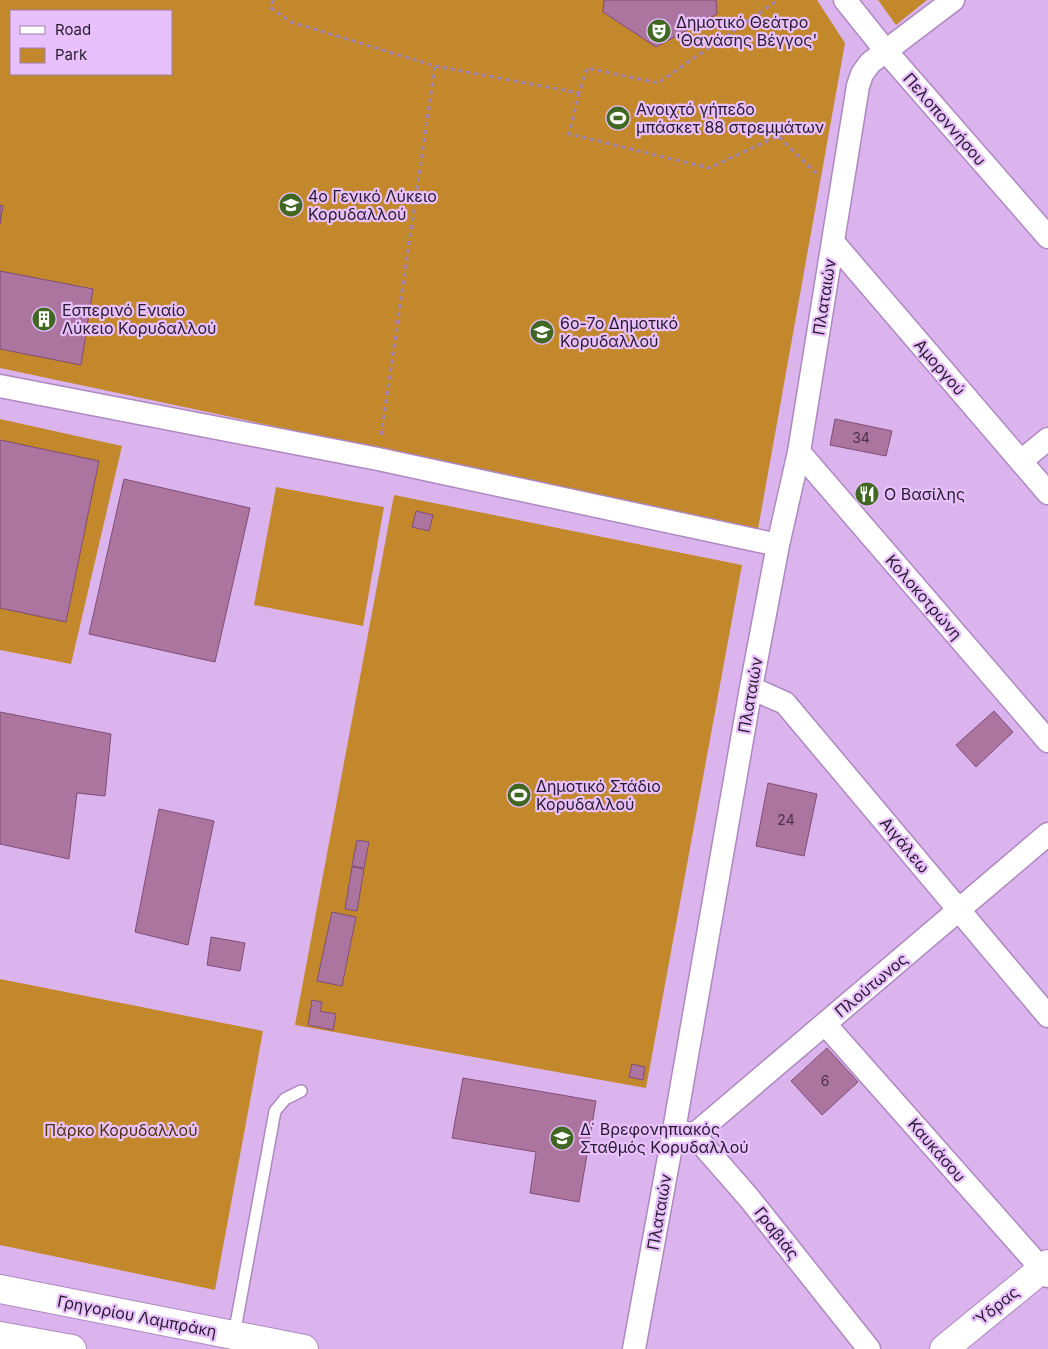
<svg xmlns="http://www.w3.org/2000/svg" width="1048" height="1349" font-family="Inter,sans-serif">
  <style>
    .green { fill: #c3882b; fill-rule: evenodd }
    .building { fill: #ab75a0; stroke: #7f4d76 }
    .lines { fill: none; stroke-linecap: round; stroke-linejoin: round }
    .service-casing { stroke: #ad88c0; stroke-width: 14 }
    .minor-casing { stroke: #ad88c0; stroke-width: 25 }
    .tertiary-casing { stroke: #ad88c0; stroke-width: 30 }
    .secondary-casing { stroke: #ad88c0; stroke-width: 30 }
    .path { stroke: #a384b3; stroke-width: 3; stroke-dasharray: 4 4; stroke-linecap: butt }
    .service { stroke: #fff; stroke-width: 11 }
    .minor { stroke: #fff; stroke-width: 22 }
    .tertiary { stroke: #fff; stroke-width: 28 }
    .secondary { stroke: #fff; stroke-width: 28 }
    .labels { text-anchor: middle; stroke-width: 4.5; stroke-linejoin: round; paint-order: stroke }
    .number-label { font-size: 14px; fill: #48304a }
    .poi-label { font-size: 16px; fill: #27192e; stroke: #e8c1fc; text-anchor: start }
    .street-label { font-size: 16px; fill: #27192e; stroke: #e8c1fc }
    .park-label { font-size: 16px; fill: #4e3408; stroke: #e8c1fc }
  </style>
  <rect width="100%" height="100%" fill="#dbb4ee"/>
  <path class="green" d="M0,0H817L845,43L758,529L0,368ZM11,11H171V74H11Z
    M878,0H927L896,25Z
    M0,419L122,446L71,664L0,650Z
    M276,487L384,507L363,626L254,605Z
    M394,495L742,565L646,1088L295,1025Z
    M0,979L263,1031L215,1290L0,1245Z"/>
  <path class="building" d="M604,0H716L717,14L656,47L603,12Z
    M0,205L3,206L0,224Z
    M0,271L93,289L81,365L0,349Z
    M835,419L892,431L886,456L830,445Z
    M0,440L99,461L66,622L0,608Z
    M124,479L250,508L215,662L89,634Z
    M416,511L433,515L429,531L412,527Z
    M994,711L1013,732L976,767L956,745Z
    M0,712L111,734L105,796L77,793L69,859L0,844Z
    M768,783L817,794L804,856L756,846Z
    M159,809L214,821L188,945L135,932Z
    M357,840L369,842L364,868L352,866Z
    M352,867L364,869L357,911L345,909Z
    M332,912L356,917L342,986L317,981Z
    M211,937L245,943L240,971L207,965Z
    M312,1000L322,1002L320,1011L336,1014L333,1030L308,1025Z
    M827,1048L858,1082L822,1115L791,1081Z
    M632,1064L645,1067L643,1080L629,1077Z
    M463,1078L596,1101L579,1202L530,1193L536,1152L452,1138Z"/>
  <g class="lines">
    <defs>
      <path id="service" d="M234,1335L275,1111L285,1099L301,1091"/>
      <path id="minor" d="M845,0L885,50L1048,237
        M833,242L1048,493
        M0,386L378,459L778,545
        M799,452L1048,741
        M1021,461L1048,439
        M751,688L785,703L1048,1016
        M825,1024L1048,1276
        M679,1131L694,1135L749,1198L869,1349
        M694,1135L1048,834
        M634,1349L674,1130L751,688L778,545L799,452L858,86L862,74L870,63L953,0"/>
      <path id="tertiary" d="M944,1349L1048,1264"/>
      <path id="secondary" d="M0,1289L304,1349
        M0,1336L72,1349"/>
    </defs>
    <use href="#service" class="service-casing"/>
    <use href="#minor" class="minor-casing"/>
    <use href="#tertiary" class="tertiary-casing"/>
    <use href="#secondary" class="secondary-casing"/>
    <path class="path" d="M273,0L271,8L291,22L435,66L381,436
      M435,66L579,93L587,68L658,83L778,0
      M579,93L569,134L709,168L778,136L820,177"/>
    <use href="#service" class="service"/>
    <use href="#minor" class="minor"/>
    <use href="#tertiary" class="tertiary"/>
    <use href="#secondary" class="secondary"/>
  </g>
  <defs>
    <symbol id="theatre-disc" viewBox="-11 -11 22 22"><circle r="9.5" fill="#416823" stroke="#e8c1fc"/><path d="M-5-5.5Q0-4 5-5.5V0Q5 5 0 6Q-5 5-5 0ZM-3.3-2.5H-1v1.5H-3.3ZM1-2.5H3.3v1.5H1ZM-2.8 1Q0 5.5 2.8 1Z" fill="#fff"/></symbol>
    <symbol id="stadium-disc" viewBox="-11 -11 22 22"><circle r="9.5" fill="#416823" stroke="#e8c1fc"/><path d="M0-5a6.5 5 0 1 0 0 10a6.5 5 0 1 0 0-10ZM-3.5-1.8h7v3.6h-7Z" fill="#fff"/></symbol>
    <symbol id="school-disc" viewBox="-11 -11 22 22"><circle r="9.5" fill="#416823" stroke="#e8c1fc"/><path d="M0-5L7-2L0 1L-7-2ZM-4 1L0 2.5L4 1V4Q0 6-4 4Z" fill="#fff"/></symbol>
    <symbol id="building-disc" viewBox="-11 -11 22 22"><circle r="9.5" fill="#416823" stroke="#e8c1fc"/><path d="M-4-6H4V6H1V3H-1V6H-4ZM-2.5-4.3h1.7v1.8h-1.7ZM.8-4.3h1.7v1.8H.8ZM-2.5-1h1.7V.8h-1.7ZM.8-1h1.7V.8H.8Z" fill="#fff"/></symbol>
    <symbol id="restaurant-disc" viewBox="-11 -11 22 22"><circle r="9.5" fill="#416823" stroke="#e8c1fc"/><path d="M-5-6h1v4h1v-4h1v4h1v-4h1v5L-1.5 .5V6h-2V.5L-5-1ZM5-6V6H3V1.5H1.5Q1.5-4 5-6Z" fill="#fff"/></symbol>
  </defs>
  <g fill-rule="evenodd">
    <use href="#theatre-disc" x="645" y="17" width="28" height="28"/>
    <use href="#stadium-disc" x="604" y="104" width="28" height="28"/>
    <use href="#school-disc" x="277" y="191" width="28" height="28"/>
    <use href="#building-disc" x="30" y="305" width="28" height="28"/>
    <use href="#school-disc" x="528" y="318" width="28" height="28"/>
    <use href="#restaurant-disc" x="853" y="480" width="28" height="28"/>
    <use href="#stadium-disc" x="505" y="781" width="28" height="28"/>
    <use href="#school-disc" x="548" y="1124" width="28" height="28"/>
  </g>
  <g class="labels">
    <g class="number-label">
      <text x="861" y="443">34</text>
      <text x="786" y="825">24</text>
      <text x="825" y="1086">6</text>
    </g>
    <g class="poi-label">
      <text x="676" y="28">Δημοτικό Θεάτρο<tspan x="676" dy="18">'Θανάσης Βέγγος'</tspan></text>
      <text x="636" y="115">Ανοιχτό γήπεδο<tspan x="636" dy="18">μπάσκετ 88 στρεμμάτων</tspan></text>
      <text x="308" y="202">4ο Γενικό Λύκειο<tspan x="308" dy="18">Κορυδαλλού</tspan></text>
      <text x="62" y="316">Εσπερινό Ενιαίο<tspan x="62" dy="18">Λύκειο Κορυδαλλού</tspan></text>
      <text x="560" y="329">6ο-7ο Δημοτικό<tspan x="560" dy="18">Κορυδαλλού</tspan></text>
      <text x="884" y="500">Ο Βασίλης</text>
      <text x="536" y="792">Δημοτικό Στάδιο<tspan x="536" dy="18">Κορυδαλλού</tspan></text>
      <text x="580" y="1135">Δ΄ Βρεφονηπιακός<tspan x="580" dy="18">Σταθμός Κορυδαλλού</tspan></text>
    </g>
    <g class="street-label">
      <text transform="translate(945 119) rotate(49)" y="6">Πελοποννήσου</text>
      <text transform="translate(824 297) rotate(-81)" y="6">Πλαταιών</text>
      <text transform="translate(940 367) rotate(49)" y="6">Αμοργού</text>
      <text transform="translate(924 597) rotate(49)" y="6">Κολοκοτρώνη</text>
      <text transform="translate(750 695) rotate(-80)" y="6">Πλαταιών</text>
      <text transform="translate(905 845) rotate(50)" y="6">Αιγάλεω</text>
      <text transform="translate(871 985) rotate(-40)" y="6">Πλούτωνος</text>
      <text transform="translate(937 1150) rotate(49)" y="6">Καυκάσου</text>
      <text transform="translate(659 1212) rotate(-80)" y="6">Πλαταιών</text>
      <text transform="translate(777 1233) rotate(52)" y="6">Γραβιάς</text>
      <text transform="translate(996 1306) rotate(-39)" y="6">Ύδρας</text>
      <text transform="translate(137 1316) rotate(11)" y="6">Γρηγορίου Λαμπράκη</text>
    </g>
    <g class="park-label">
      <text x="121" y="1136">Πάρκο Κορυδαλλού</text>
    </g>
  </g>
  <rect x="10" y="10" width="162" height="65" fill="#e8c1fc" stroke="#9b7eaa"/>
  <rect x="20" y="26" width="25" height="8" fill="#ffffff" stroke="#9b7eaa"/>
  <text x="55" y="35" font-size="15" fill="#27192e">Road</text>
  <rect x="20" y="48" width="25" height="15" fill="#c3882b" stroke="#9b7eaa"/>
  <text x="55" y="60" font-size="15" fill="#27192e">Park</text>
</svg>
